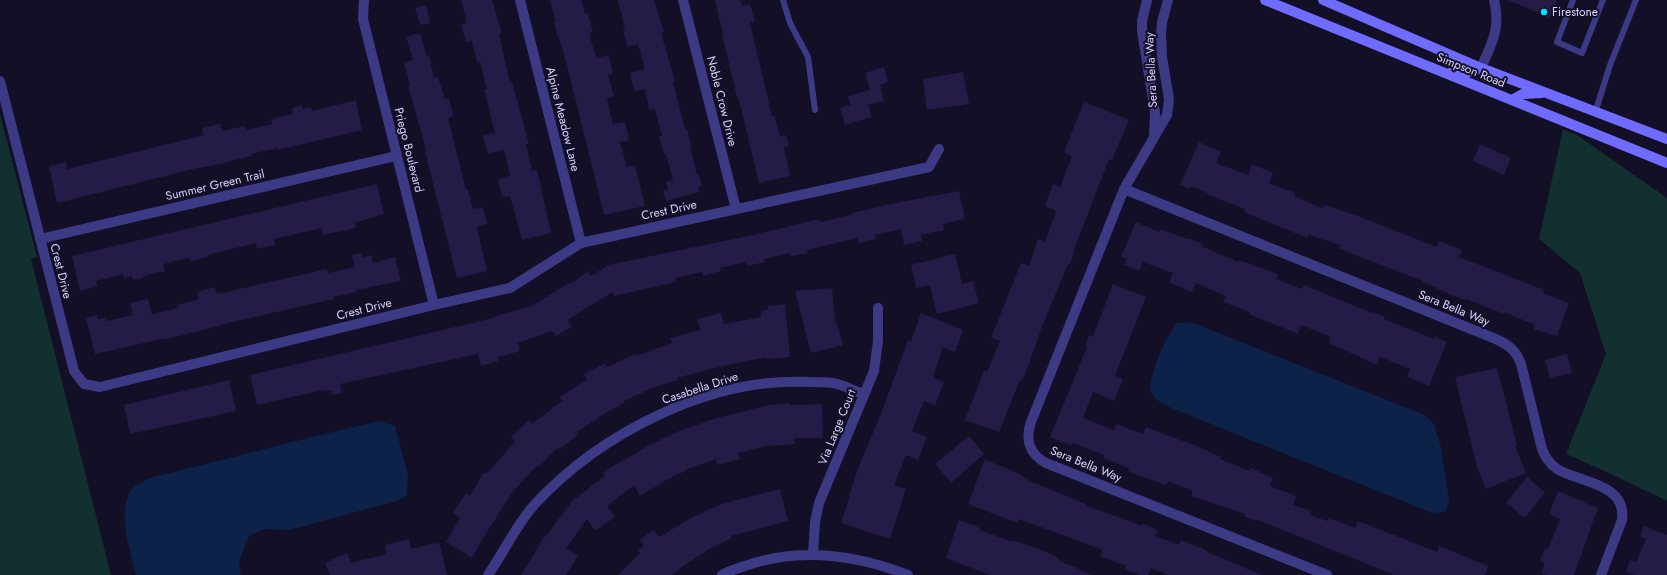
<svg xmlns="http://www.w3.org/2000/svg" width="1667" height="575" font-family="Jost,sans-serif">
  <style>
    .green { fill: #12302f }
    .water { fill: #0c2248 }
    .building { fill: #241b47 }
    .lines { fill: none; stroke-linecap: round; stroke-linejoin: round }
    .service { stroke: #3d3a85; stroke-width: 6 }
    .minor { stroke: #3d3a85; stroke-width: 10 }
    .secondary { stroke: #6f6bff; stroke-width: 10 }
    .poi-dot { fill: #00e5ff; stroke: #130f26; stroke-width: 1.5 }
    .labels { text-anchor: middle; stroke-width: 4; stroke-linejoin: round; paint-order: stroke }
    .poi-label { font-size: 12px; fill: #d9d4ff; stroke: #130f26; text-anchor: start }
    .street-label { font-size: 12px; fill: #d9d4ff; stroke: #130f26 }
  </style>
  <rect width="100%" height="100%" fill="#130f26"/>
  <path class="green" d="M0,114L37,257L31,259L111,575H0Z
    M1563,129L1577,135L1667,198V501L1609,473L1566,454L1606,354L1580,273L1539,239Z"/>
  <path class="water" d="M1191,322L1425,415L1434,424L1441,447L1449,500L1446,511L1435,514L1169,407L1157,400L1150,392C1151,369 1163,342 1177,323Z
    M379,421L395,426L408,475L407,495L397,501L289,530L265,529L249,536L239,562L241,575H136C130,552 117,511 131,490C135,485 145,481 150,478L308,438Z"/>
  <path class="building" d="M461,0H492L502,33L499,34L510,83L512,82L529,144H526L532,171L537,170L551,233L522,240L510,196L502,197L498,179L510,176L504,150L488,154L483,136L495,133L484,89H487L480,62H477L472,41L466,42L461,25L467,23Z
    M550,0H581L585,14L588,13L593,32L589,33L596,58L609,55L613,74L608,75L614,96L607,98L613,124L625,122L629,140L620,142L627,167L635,165L645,206L604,215L566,61L558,35H557L554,22H556Z
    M618,0H654L664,32L661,33L675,81L673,82L685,129H687L692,147H690L697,174H699L702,186L698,187L700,192L666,201L663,191L668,190L666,182L673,180L666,154H664L659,136H662L655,109L649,110L645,89L634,91L630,73L645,69L638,44L627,47L623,29L625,28Z
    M715,0H740L742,6L750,4L755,22L750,23L772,116H775L780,137L786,135L789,146L784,147L790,176L759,183L738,96L737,97L722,35H723Z
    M1508,0H1557L1550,18Z
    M426,5L430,23L420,25L415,8Z
    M420,33L427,57L429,56L434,78L438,77L445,99L449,98L453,116L448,118L466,190L468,189L473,209L483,207L487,224L477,227L487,271L457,278L429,168L425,151L426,150L408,85H410L404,62L413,60L406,37Z
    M884,67L888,82L880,85L884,101L868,105L872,117L845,125L840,108L850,105L848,96L870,90L865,73Z
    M963,72L969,104L927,110L923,79Z
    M356,100L362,130L278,150V148L251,154L252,156L229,161V162L189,170L57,203L49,166L66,162L67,169L204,135L202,128L220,124L222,131L245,126L246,130L272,124L271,119L293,114L292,108L302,105L303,109L311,107L312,111Z
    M1084,102L1129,120L1112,160L1109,159L1073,252H1074L1070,265L1068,264L1042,327L1027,369L1022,381L1020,380L999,432L965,420L984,370L987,372L1000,341L991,338L1021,263L1029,266L1038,239L1045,242L1056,211L1045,206L1053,184L1060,187L1072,156L1064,152Z
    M1199,142L1221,152L1216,163L1248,175L1252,164L1273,173L1269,183L1295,193L1294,196L1323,209L1324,205L1347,212L1437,247L1439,241L1462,250L1459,257L1544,290L1543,293L1569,303L1557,336L1533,329L1535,325L1504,312V314L1466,299L1465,300L1454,296L1423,282V281L1340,249L1341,245L1309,235L1307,238L1244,212L1245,209L1208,195L1209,194L1192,186L1190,189L1180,185Z
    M1480,144L1511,158L1504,175L1473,161Z
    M377,184L384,214L355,223L356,228L323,235L322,228L274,239L275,245L257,249L256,243L207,255V257L190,261L189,258L163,264L165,271L143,276V278L133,280L132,276L124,278L123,274L96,281L98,286L80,291L72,256Z
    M959,191L965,219L943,224L944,230L921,235L922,241L904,245L901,229L875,235L876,239L858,243L857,238L807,250L808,253L791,256L790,253L764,259L765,262L747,266L746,262L720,268L721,271L703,276L702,272L675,278L676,282L614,296L613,292L567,320L572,327L556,336L552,331L518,343L520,351L498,357L499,361L481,366L478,354L340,384L342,393L332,395L331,390L323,391V390L257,405L250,375L494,318L493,317L531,306L571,282V284L588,271L591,276L608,265L758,234L819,219L820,222L852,215L851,213L891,204Z
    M1136,222L1159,232L1160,229L1187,239L1188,238L1202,244L1201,246L1238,262L1239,260L1278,274L1276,279L1302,289L1304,285L1372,313L1373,312L1384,317V319L1434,339L1435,337L1447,342L1429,386L1407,377L1410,369L1380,357L1377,365L1329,343L1331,337L1301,325L1298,334L1249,314L1250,312L1223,302L1226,296L1196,283L1192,292L1169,282L1173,273L1143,262L1139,271L1124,265L1127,259L1121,257Z
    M362,253L363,257L371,255L373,263L395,257L401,281L356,290V292L333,297L334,299L219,325V326L162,340V339L95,354L86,318L97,315L98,319L105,318L106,321L133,315L130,303L148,299L152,314L178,308L177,305L199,299L197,292L215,287L217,294L327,269L328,273L355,267L352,255Z
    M955,254L962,284L973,281L979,303L937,314L930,285L916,288L911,265Z
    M1113,284L1146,297L1115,376L1123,379L1114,401L1093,392L1083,418L1114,430L1116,424L1143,434L1146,427L1194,445L1221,457L1220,459L1250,471L1251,468L1273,478L1270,486L1296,496L1293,505L1311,511L1310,515L1328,521L1329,518L1355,528L1358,521L1437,552L1439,546L1488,566L1485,575H1394L1256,519L1255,521L1244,516L1245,514L1191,496L1193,491L1168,481L1166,485L1140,476L1128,471L1129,468L1103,458L1104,455L1073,443L1072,446L1050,437L1087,347L1085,346L1089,335L1093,336Z
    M832,288L835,323H837L843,345L811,353L795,291Z
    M785,304L790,357L766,359V357L710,369L677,378L678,380L655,387L624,401L625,402L606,413L577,432L579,434L560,449L559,447L538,467L537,466L514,490L483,538L472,558L446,542L460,518L453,513L466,493L470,496L484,472L487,473L515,442L511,437L529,420L532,424L562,401L560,397L587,380L584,374L605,363L607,367L635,354L636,356L672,343L670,338L700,330L697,319L721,313L724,324L761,317V311L768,310V306Z
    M921,313L963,330L955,352L943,347L933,378L944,382L935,406L924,401L912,431L927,437L918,460L906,455L894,485L906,489L890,539L841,523L850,495H849L857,471L882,411L908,340L911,341Z
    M1567,354L1572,373L1550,378L1545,360Z
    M1497,368L1517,445L1515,446L1526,473L1486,489L1477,467L1455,377Z
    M229,380L236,411L130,434L124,405Z
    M790,403V405L822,404L823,438H794L795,444L771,446L770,445L738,453L740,459L717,465L716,459L685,470V471L660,483V484L640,496L634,485L607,506L615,517L595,531L587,519L566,548L578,556L566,575H521L546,534L547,535L572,501L605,476L603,474L610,468L648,446L679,431L706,422V421L770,405Z
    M969,436L984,454L951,483L935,464Z
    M985,459L1024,476L1023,478L1085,504V505L1142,526L1143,524L1158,530L1155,536L1179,545L1181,540L1196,546L1207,550V552L1262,575H1168L1151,568L1148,575H1139L1125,569L1126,566L1100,556L1103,550L1019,519L1017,523L968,504Z
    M1527,477L1545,492L1525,518L1506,503Z
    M780,489L788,521L731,536L732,538L705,551L706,552L689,562L672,575H618L640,553L638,550L644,545L640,540L653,530L659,537L691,518L721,504Z
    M1558,491L1598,508L1574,575H1547L1541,573L1545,563L1540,561L1545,548L1548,549L1560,519L1549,514Z
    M959,520L981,528L980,530L1012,542L1013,540L1041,550L1059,558L1058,560L1092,575H990L946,558Z
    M1644,526L1667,535V575H1635L1626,572L1630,560L1636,562L1646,539L1640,536Z
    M409,539L411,549L439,542L447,575H330L325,563L347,553L351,563L387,554L385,545Z"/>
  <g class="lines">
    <path class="service" d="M783,0L790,23L808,57L815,110
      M1573,0L1557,42L1582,53L1603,0
      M1595,113L1610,65L1636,0"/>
    <path class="minor" d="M364,0L363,19L434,305
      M520,0L581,243
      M683,0L736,209
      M1147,0L1142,21V31L1155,112L1154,135
      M1168,0L1162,22L1161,34L1162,57L1169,99L1167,115L1124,189L1031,422C1025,439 1029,454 1046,463L1327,575
      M1481,68C1492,43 1501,28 1494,0
      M0,81L74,371L84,384L100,387L434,305L510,288L581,243L929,167L939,149
      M1124,189L1491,337C1506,343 1516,349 1521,364L1542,449C1545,457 1550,464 1557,469C1580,483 1627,483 1622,520L1601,575
      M40,239L396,156
      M813,555L815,522L819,503L874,371L878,341V308
      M488,575C504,552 516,525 535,504C601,433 710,377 809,382C817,382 825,382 833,383C844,385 854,391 864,394
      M722,575C730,570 739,568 748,565C800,547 858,555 908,575"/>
    <path class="secondary" d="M1265,0L1667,163
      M1323,0L1481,68L1667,139
      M1450,73L1463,74L1481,68
      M1512,100L1523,94L1542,93"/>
  </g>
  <circle class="poi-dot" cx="1544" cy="12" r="4"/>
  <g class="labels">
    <g class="poi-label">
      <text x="1552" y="16">Firestone</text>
    </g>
    <g class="street-label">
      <text transform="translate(1151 70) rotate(-93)" y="4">Sera Bella Way</text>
      <text transform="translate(1471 70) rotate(22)" y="4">Simpson Road</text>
      <text transform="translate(722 101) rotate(76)" y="4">Noble Crow Drive</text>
      <text transform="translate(563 119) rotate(76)" y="4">Alpine Meadow Lane</text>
      <text transform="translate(409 150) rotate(76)" y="4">Priego Boulevard</text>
      <text transform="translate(215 185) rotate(-13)" y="4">Summer Green Trail</text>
      <text transform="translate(669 210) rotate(-12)" y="4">Crest Drive</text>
      <text transform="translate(61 271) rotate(76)" y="4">Crest Drive</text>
      <text transform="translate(1454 308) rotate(22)" y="4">Sera Bella Way</text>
      <text transform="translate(364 309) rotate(-14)" y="4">Crest Drive</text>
      <text transform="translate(700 388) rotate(-18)" y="4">Casabella Drive</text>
      <text transform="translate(837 427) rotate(-68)" y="4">Via Large Court</text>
      <text transform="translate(1086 464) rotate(22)" y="4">Sera Bella Way</text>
    </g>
  </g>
</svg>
